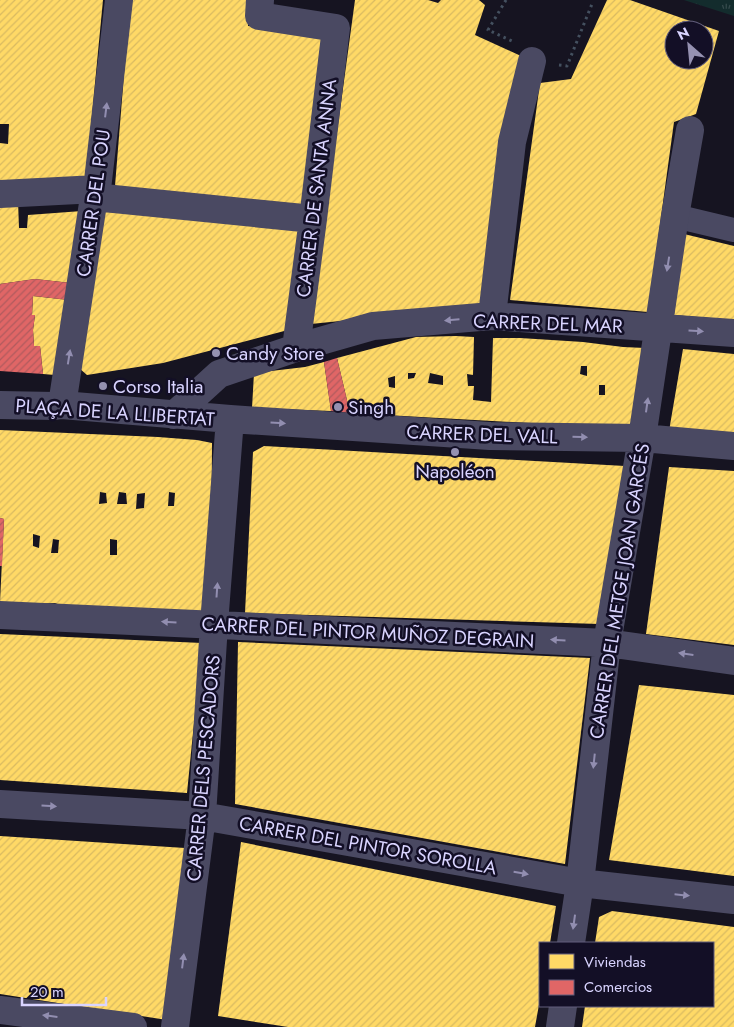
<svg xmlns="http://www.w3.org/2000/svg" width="734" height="1027" font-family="Jost,sans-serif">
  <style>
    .grass { fill: url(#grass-tufts) }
    .homes { fill: url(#homes-hatch); fill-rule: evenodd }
    .shops { fill: url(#shops-hatch) }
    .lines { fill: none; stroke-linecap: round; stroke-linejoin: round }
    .path { stroke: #44505f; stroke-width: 3; stroke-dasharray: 2.5 4; stroke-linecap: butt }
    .pedestrian { stroke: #4a4962; stroke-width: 24 }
    .minor { stroke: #4a4962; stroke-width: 28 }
    .oneway { fill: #928eb0 }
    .poi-dot { fill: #9591b1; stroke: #130f26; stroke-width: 2 }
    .labels { text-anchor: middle; stroke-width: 5; stroke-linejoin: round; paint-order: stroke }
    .street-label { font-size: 19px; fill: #d9d4ff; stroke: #130f26 }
    .poi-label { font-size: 19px; fill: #d9d4ff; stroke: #130f26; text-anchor: start }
  </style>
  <defs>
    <pattern id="grass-tufts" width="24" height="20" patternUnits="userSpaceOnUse" patternTransform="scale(1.25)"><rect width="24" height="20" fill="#132c2d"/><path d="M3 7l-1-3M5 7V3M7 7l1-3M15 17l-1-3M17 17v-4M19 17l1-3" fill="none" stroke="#354a4c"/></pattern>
    <pattern id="homes-hatch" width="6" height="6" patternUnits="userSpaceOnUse" patternTransform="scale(1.25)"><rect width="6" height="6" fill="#ffd966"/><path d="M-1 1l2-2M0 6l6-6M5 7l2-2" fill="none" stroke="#d9ba61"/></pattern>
    <pattern id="shops-hatch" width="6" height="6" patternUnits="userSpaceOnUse" patternTransform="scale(1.25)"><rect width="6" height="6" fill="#e06666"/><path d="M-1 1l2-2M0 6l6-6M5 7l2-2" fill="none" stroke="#b05b5e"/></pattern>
  </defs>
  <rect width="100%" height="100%" fill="#161421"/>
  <path class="grass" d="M684,0H734V16Z"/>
  <path class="homes" d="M0,0H103L86,177L0,185V143L8,144L9,124H0Z
    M130,0H247L248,26L327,37L307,205L115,186Z
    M355,0H428L438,3L441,0H479L485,5L475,35L521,56L485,306L311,324Z
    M607,0H630L719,31L696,114L674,122L648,312L510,300L540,83L571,79ZM674,30H704V60H674Z
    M18,201L19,228H27L28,215L82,211L71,283L35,279L0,284V202Z
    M105,212L303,218L288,330L163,363L87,375L79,368Z
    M684,234L734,246V320L674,315Z
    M33,296L69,300L55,375L43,374L40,346H34L33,330L35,315H32Z
    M456,336L474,337L473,375L467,374L468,386H474L473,400L491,402L493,338H520L583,342L623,347L645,348L635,429L350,413L337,358L416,337ZM581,366H587V376L580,374ZM408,373H416L414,378L408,379ZM430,373L443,376V385L428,383ZM395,376V388L389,387L388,378ZM599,385H605V395H599Z
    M683,349L734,354V434L669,431Z
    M324,362L331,411L252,408L254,373L305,367Z
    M0,430L158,437L197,440L212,443L211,613L76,612L55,603L35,604L0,602L4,519L0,518ZM100,492L106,493L107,503L99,504ZM119,492L126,493L127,504H117ZM169,492L175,493L174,506H168ZM145,493L144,508L136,509L137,494ZM33,534L40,536L39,548L33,546ZM53,539L59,540L58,553H51ZM110,539L117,540V555H110Z
    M264,446L625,466L600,624L245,613L253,452Z
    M669,467L734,471V645L646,634Z
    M0,634L202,643L187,793L0,780Z
    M238,642L590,658L565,864L235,804Z
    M639,685L734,695V876L609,860Z
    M0,836L185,848L167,1020L0,994Z
    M241,842L556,906L550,943H540V999L535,1027H288L218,1016Z
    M612,911L734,927V1027H582L585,1006H713V943H595L599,917Z"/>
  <path class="shops" d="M35,279L71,283L69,300L33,296L32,315H35L33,330L34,346H40L43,374L0,371V284Z
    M337,358L350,413L331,411L324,362Z
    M0,518L4,519L2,566H0Z"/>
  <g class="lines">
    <path class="path" d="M506,0L488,30L512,41
      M559,65L567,66L592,4"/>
    <path class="pedestrian" d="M675,216L734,230"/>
    <path class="minor" d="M260,0L259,16L336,28L313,219L296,348
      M0,194L97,189
      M94,197L313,219
      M492,316L512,142L532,61
      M0,405L55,406L62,405L230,419L490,436L642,438L734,446
      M62,405L94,197L97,189L119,0
      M174,415L219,374L296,348L373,326L492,316L734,333
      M0,615L607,643L734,661
      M0,804L202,816L580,883L734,900
      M571,943L580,883L607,643L642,438L675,216L690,130
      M0,1010L133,1027
      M175,1027L202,816L214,624L230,419
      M560,1027L563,1006"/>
  </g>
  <defs><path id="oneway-solid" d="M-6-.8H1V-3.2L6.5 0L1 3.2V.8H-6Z" transform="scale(1.25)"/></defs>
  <g class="oneway">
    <use href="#oneway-solid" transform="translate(106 110) rotate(-83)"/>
    <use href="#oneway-solid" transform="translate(668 264) rotate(99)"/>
    <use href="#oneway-solid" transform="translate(452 320) rotate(175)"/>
    <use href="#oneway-solid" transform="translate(696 331) rotate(4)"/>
    <use href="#oneway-solid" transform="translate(69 357) rotate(-81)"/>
    <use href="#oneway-solid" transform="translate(647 405) rotate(-82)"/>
    <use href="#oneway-solid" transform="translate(278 423) rotate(4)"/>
    <use href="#oneway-solid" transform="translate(580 437) rotate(1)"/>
    <use href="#oneway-solid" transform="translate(217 590) rotate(-86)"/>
    <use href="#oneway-solid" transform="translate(169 622) rotate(-177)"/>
    <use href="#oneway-solid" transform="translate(558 640) rotate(-177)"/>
    <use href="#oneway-solid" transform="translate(686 654) rotate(-172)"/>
    <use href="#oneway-solid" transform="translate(594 761) rotate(96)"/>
    <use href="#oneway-solid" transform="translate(49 806) rotate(3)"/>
    <use href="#oneway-solid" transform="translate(521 873) rotate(10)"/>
    <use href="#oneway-solid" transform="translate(682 895) rotate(6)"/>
    <use href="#oneway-solid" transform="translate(574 922) rotate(98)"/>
    <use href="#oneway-solid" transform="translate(183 961) rotate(-83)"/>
    <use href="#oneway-solid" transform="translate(50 1016) rotate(-173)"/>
  </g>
  <g class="poi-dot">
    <circle cx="216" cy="353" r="5"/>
    <circle cx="103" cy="386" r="5"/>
    <circle cx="338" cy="407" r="5"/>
    <circle cx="455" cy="452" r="5"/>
  </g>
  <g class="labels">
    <g class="street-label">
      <text transform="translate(316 188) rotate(-83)" y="7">CARRER DE SANTA ANNA</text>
      <text transform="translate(93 203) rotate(-82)" y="7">CARRER DEL POU</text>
      <text transform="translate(548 323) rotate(2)" y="7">CARRER DEL MAR</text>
      <text transform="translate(115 412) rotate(4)" y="7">PLAÇA DE LA LLIBERTAT</text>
      <text transform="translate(482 434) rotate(2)" y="7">CARRER DEL VALL</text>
      <text transform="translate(619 591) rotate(-81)" y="7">CARRER DEL METGE JOAN GARCÉS</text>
      <text transform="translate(368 632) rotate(3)" y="7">CARRER DEL PINTOR MUÑOZ DEGRAIN</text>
      <text transform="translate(203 768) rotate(-85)" y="7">CARRER DELS PESCADORS</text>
      <text transform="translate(368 845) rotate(10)" y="7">CARRER DEL PINTOR SOROLLA</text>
    </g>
    <g class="poi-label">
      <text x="226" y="360">Candy Store</text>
      <text x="113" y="393">Corso Italia</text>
      <text x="348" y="414">Singh</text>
      <text x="455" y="478" text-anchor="middle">Napoléon</text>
    </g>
  </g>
  <rect x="539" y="942" width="175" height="65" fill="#130f26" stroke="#625e7d"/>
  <rect x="549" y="954" width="25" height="15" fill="#ffd966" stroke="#625e7d"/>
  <text x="584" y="967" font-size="15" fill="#d9d4ff">Viviendas</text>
  <rect x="549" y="980" width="25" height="15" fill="#e06666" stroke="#625e7d"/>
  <text x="584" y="992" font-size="15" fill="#d9d4ff">Comercios</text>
  <g transform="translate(689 45) rotate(333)"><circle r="24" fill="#130f26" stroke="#625e7d"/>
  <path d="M0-4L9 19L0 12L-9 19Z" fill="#9591b1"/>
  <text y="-8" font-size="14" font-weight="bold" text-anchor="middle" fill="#d9d4ff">N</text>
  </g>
  <path d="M22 997v8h84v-8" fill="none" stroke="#d9d4ff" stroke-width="2.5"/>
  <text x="30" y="997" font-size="15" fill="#d9d4ff" stroke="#130f26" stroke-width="4" paint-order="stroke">20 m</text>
</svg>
